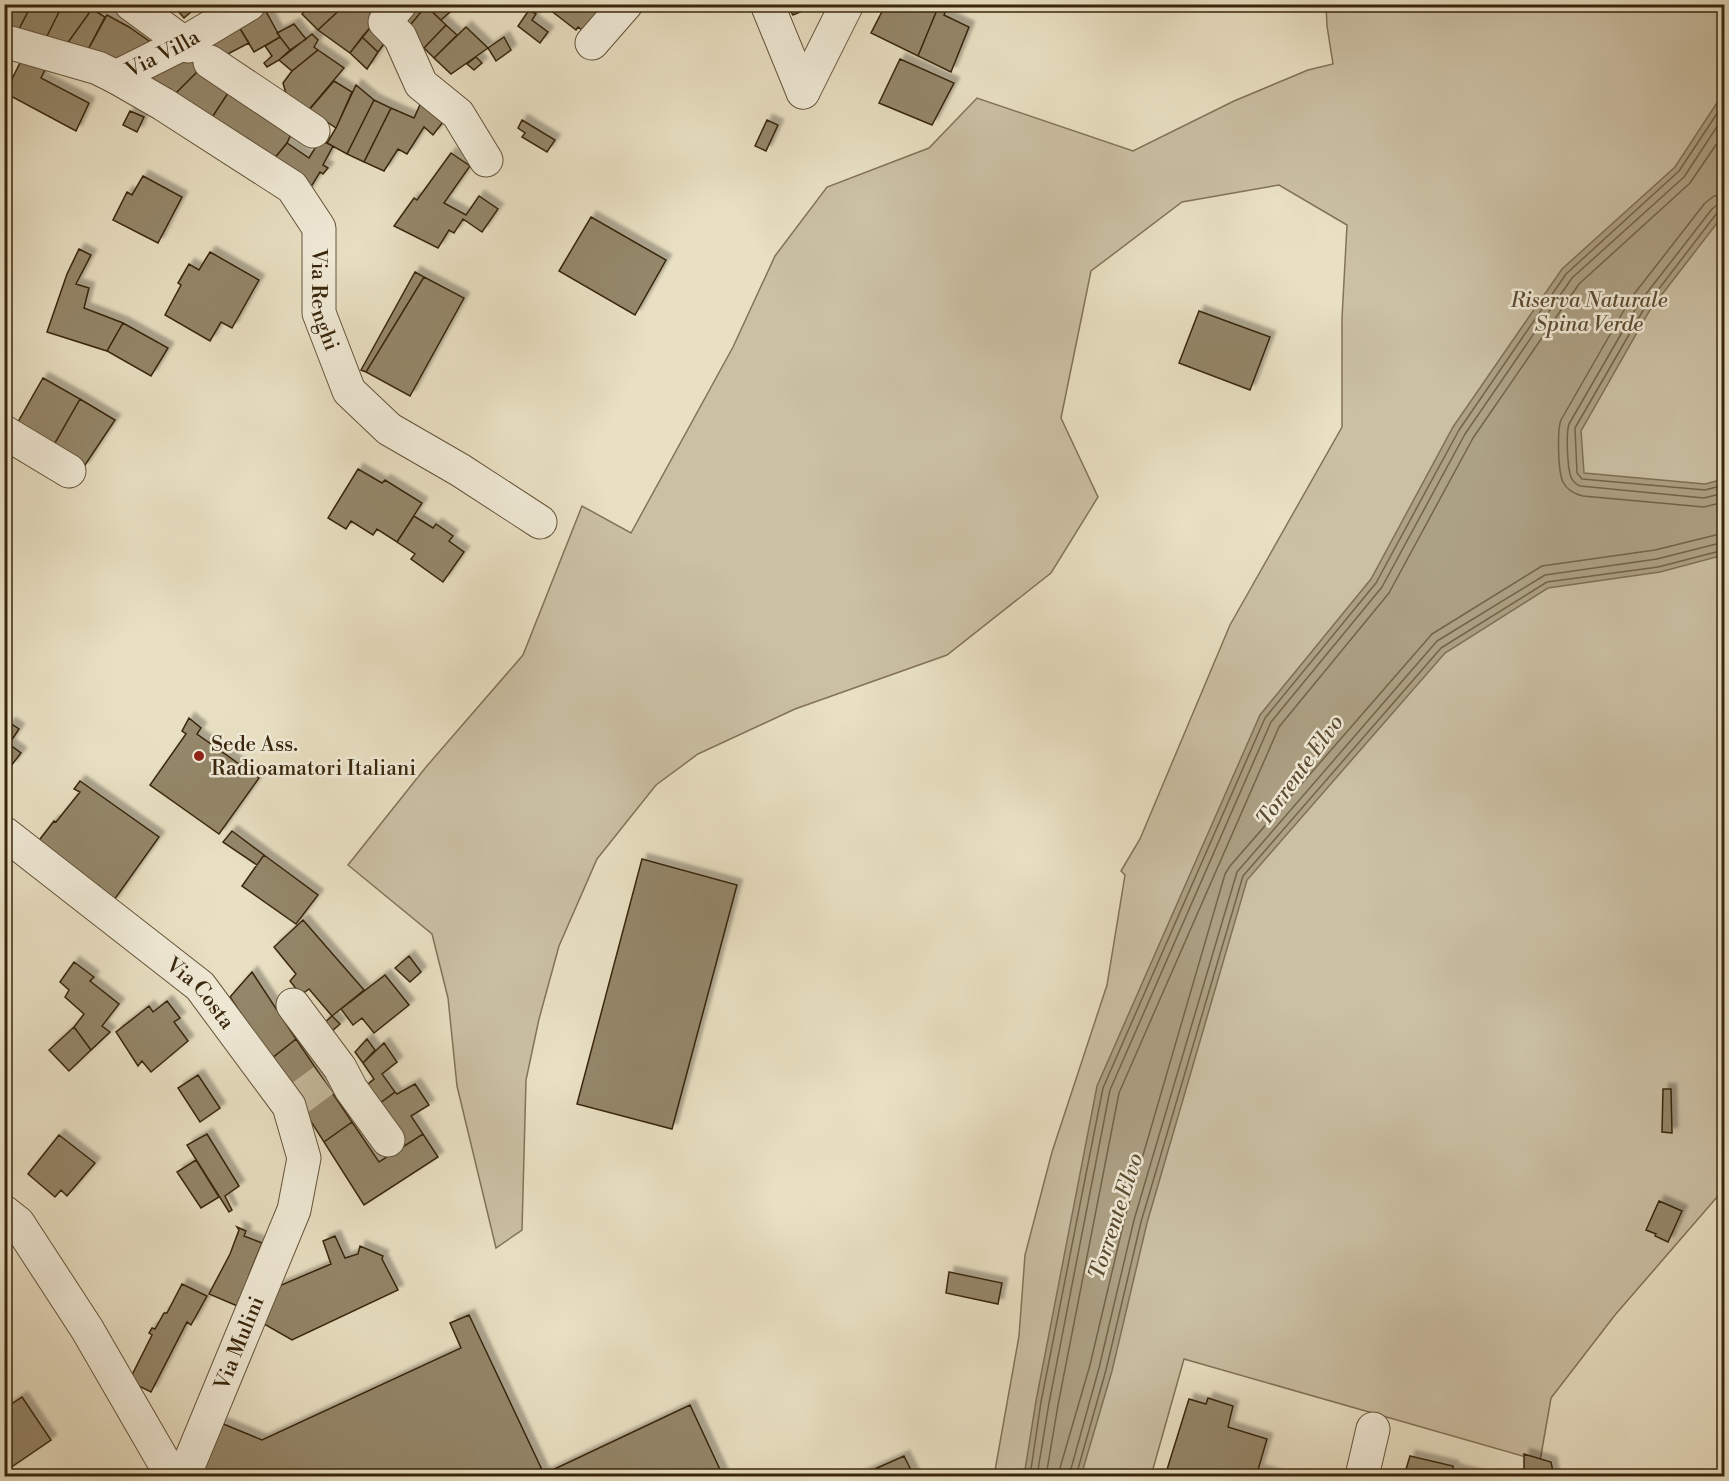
<svg xmlns="http://www.w3.org/2000/svg" width="1729" height="1481" font-family="'Libre Bodoni',serif">
  <style>
    .green { fill: #cbc0a4; stroke: #827358; stroke-width: 1.5 }
    .water { fill: #ada185; stroke: #7e7055; stroke-width: 1.5 }
    .lines { fill: none; stroke-linecap: round; stroke-linejoin: round }
    .shore { stroke: #726448; stroke-width: 1.5 }
    .building { fill: #94876b; stroke: #38260c; stroke-width: 1.5; filter: url(#shadow) }
    .minor-tunnel { stroke: #c6bb9e; stroke-width: 33; stroke-dasharray: 33 16; stroke-linecap: butt }
    .minor-casing { stroke: #64543a; stroke-width: 35 }
    .minor { stroke: #f1ebd8; stroke-width: 33 }
    .poi-dot { fill: #8f2418; stroke: #f1ebd8; stroke-width: 2 }
    .labels { text-anchor: middle; stroke-width: 5; stroke-linejoin: round; paint-order: stroke }
    .street-label { font-size: 21px; fill: #38260c; stroke: #f1ebd8 }
    .park-label { font-size: 21px; font-style: italic; fill: #5d4c32; stroke: #f1ebd8 }
    .poi-label { font-size: 21px; fill: #38260c; stroke: #f1ebd8; text-anchor: start }
    .water-label { font-size: 22px; font-style: italic; fill: #5b4b30; stroke: #f1ebd8 }
  </style>
  <defs>
    <filter id="shadow"><feDropShadow dx="5.5" dy="-5.5" stdDeviation="1.5" flood-color="#0004"/></filter>
  </defs>
  <rect width="100%" height="100%" fill="#e9e0c3"/>
  <filter id="stains"><feTurbulence type="fractalNoise" baseFrequency=".00333" numOctaves="4"/><feColorMatrix values="0 0 0 0 .2 0 0 0 0 .09 0 0 0 0 .02 0 0 0 .5 -.17"/></filter>
  <radialGradient id="worn" r=".72"><stop offset=".6" stop-color="#630" stop-opacity="0"/><stop offset="1" stop-color="#630" stop-opacity=".3"/></radialGradient>
  <path class="green" d="M1326,5H1724V1189L1615,1315L1551,1398L1540,1461L1184,1359L1151,1476H994L1019,1336L1025,1255L1052,1152L1107,985L1125,875L1121,871L1140,839L1230,625L1342,427V318L1347,225L1279,185L1182,202L1091,271L1061,418L1098,497L1051,573L947,655L795,709L698,754L656,785L597,859L559,946L539,1019L526,1080L522,1230L496,1248L457,1086L448,998L432,934L348,865L426,767L523,655L582,506L631,533L733,347L775,256L827,187L929,148L977,98L1133,151L1234,101L1308,70L1333,64L1327,26Z"/>
  <path class="water" d="M1724,92V214L1650,310L1581,431L1584,473L1705,484L1724,479V555L1660,572L1548,588L1445,653L1247,880L1147,1223L1112,1371L1081,1476H1024L1036,1401L1097,1086L1260,715L1371,579L1453,427L1562,269L1675,167Z"/>
  <g class="lines">
    <path class="shore" d="M1724,194L1714,196L1705,203L1631,298L1561,420C1557,430 1558,472 1563,482C1567,490 1574,494 1583,496L1704,507L1724,502
      M1724,203L1718,204L1712,209L1639,303L1569,424C1566,433 1567,471 1572,479C1574,483 1576,484 1580,486L1704,498L1724,493
      M1724,211L1717,213L1645,307L1575,428L1577,473L1582,479L1705,490L1724,485
      M1030,1476L1041,1402L1103,1088L1265,718L1376,583L1459,430L1566,274L1679,171L1724,103
      M1037,1476L1049,1403L1110,1090L1271,722L1382,587L1465,434L1572,278L1684,177L1724,116
      M1046,1476L1058,1405L1119,1093L1279,727L1389,593L1473,438L1579,284L1690,183L1724,133
      M1059,1476L1060,1468L1090,1365L1125,1217L1225,874L1230,866L1432,634L1542,566L1655,550L1724,533
      M1069,1476L1099,1368L1134,1220L1237,872L1437,641L1545,575L1657,559L1724,542
      M1076,1476L1106,1370L1141,1222L1243,876L1441,648L1547,582L1658,567L1724,550"/>
  </g>
  <path class="building" d="M4,4H32L19,29L4,23Z
    M32,4H63L45,40L19,29Z
    M63,4H78L81,6L85,4L92,9L64,48L45,40Z
    M172,4H200L184,18Z
    M314,4H346L318,30L302,14Z
    M346,4H374L376,7L379,4L374,23L350,53L318,30Z
    M411,4H424L426,6L406,30L396,20Z
    M424,4H459L441,20Z
    M546,4H606L586,33L578,27L576,30L545,6Z
    M786,4H810L807,9L793,15Z
    M886,4L939,5L918,56L871,33Z
    M938,4H948L944,15L969,27L951,72L918,56L939,5Z
    M263,6L280,37L254,52L236,22Z
    M426,6L446,25L424,48L406,30Z
    M92,9L105,17L84,57L64,48Z
    M529,10L536,14L532,20L548,32L540,43L518,26Z
    M107,15L129,27L152,43L105,65L84,57Z
    M236,22L249,43L220,58L207,37Z
    M374,23L389,37L378,52L362,37Z
    M294,24L306,39L290,50L277,33Z
    M446,25L457,35L434,58L424,48Z
    M466,27L488,48L451,74L434,58Z
    M312,34L318,40L314,47L318,50L292,71L279,60Z
    M207,37L219,56L200,69L169,100L144,82Z
    M280,37L290,50L279,60L267,67L264,63L272,56L265,46Z
    M362,37L378,52L367,69L350,53Z
    M504,37L511,50L496,61L488,48Z
    M318,50L344,68L307,112L288,101L283,83L292,71Z
    M476,57L482,63L474,70L467,64Z
    M22,59L47,66L41,78L89,103L76,131L5,93Z
    M900,59L954,83L932,125L879,103Z
    M200,69L230,90L209,122L169,100Z
    M334,81L352,92L336,128L309,110Z
    M356,85L374,100L347,154L327,143L336,128Z
    M230,90L292,132L287,143L269,165L209,122Z
    M423,98L446,118L433,135L424,127L407,154L398,149L384,171L364,162L391,108L414,118Z
    M374,100L391,108L364,162L347,154Z
    M130,111L144,117L137,132L123,125Z
    M522,120L555,140L547,152L522,137L525,133L518,128Z
    M767,120L778,125L766,151L755,146Z
    M320,140L333,146L323,165L328,168L323,174L320,172L306,195L269,165L287,143L309,158Z
    M451,153L470,166L444,203L466,215L479,196L498,209L482,232L463,219L454,233L449,230L438,248L394,226L414,198L417,200Z
    M143,176L182,197L158,243L113,220L127,192L132,195Z
    M591,217L666,260L635,315L559,271Z
    M79,249L91,255L76,284L89,288L84,308L123,323L107,351L47,332L67,274Z
    M210,252L259,280L232,328L221,322L210,341L165,315L181,285L178,283L189,264L199,270Z
    M415,272L424,277L366,372L361,370Z
    M424,277L464,298L410,396L366,372Z
    M1199,311L1270,337L1250,390L1179,363Z
    M123,323L168,348L151,376L107,351Z
    M43,378L80,399L51,450L14,429Z
    M80,399L115,420L83,468L51,450Z
    M358,469L382,483L385,480L422,503L397,542L377,529L373,535L351,521L346,529L328,518Z
    M414,516L433,528L436,524L453,536L449,541L464,552L443,582L411,559L415,554L397,542Z
    M189,718L201,728L197,734L259,778L219,834L150,785L186,734L182,731Z
    M10,723L19,729L9,744L21,753L11,766L4,761V731Z
    M80,781L159,837L112,903L37,843L54,821L56,822L80,792L74,789Z
    M232,831L264,855L257,865L223,842Z
    M264,855L318,895L296,924L242,886Z
    M642,859L737,885L672,1129L577,1104Z
    M303,920L364,990L332,1016L309,989L301,995L290,981L296,974L274,947Z
    M409,956L421,972L410,982L395,968Z
    M74,962L94,977L90,981L119,1004L102,1026L110,1032L91,1050L74,1027L84,1014L65,997L69,990L60,982Z
    M252,972L296,1039L271,1059L230,997Z
    M385,975L409,1005L374,1033L362,1018L353,1025L341,1009Z
    M167,1001L180,1018L174,1022L188,1041L151,1072L142,1061L138,1066L116,1032L149,1006L153,1012Z
    M332,1016L340,1024L331,1032L322,1025Z
    M74,1027L91,1050L69,1071L49,1050Z
    M296,1039L352,1122L324,1142L271,1059Z
    M367,1039L375,1050L363,1063L355,1052Z
    M384,1043L397,1062L382,1074L395,1092L372,1109L360,1091L374,1079L363,1063Z
    M198,1075L220,1108L200,1122L178,1088Z
    M415,1084L429,1105L411,1116L423,1134L400,1149L372,1109L395,1092L397,1094Z
    M1663,1089H1671L1672,1133L1662,1132Z
    M352,1122L379,1162L423,1134L438,1157L364,1205L324,1142Z
    M207,1134L239,1186L225,1196L232,1210L229,1212L187,1145Z
    M59,1135L95,1163L67,1196L61,1190L55,1197L28,1174Z
    M196,1160L219,1197L201,1208L177,1172Z
    M1659,1201L1682,1211L1668,1242L1655,1236L1656,1234L1646,1230Z
    M237,1227L246,1231L244,1236L262,1243L249,1275L256,1278L242,1308L209,1294L230,1254L239,1230Z
    M335,1236L345,1258L358,1254L360,1246L383,1256L382,1259L398,1290L292,1340L264,1324L279,1286L331,1264L323,1241Z
    M949,1272L1002,1283L998,1304L946,1293Z
    M182,1284L207,1296L191,1325L187,1322L151,1392L129,1381L152,1335L149,1333L152,1328L155,1329L164,1313H167Z
    M469,1315L544,1474L690,1405L723,1476H197L221,1423L262,1440L461,1348L450,1323Z
    M22,1397L51,1440L10,1468L4,1461V1409Z
    M1208,1398L1233,1406L1228,1427L1267,1439L1258,1470L1278,1476H1165L1189,1399L1206,1404Z
    M1524,1454L1551,1462L1554,1476H1524Z
    M904,1456L914,1476H859Z
    M1410,1456L1453,1466V1469L1479,1476H1404Z"/>
  <g class="lines">
    <path class="minor-tunnel" d="M297,1100L324,1080"/>
    <defs>
      <g id="minor">
        <path d="M131,4L188,46"/>
        <path d="M400,4L385,22L400,37L421,84L458,114L486,160"/>
        <path d="M767,4L803,92"/>
        <path id="s1" d="M4,41L98,68L116,77L163,104L292,187L319,228V313L349,391L389,429L460,470L540,522"/>
        <path d="M592,43L626,4"/>
        <path d="M210,62L313,131"/>
        <path id="s2" d="M116,77L184,43L249,4"/>
        <path d="M803,92L847,4"/>
        <path d="M4,432L69,471"/>
        <path id="s3" d="M4,833L200,986L289,1106L304,1158L294,1210L184,1476"/>
        <path d="M293,1005L340,1068L351,1089L388,1140"/>
        <path d="M4,1212L18,1223L87,1329L172,1476"/>
        <path d="M1362,1476L1373,1429"/>
      </g>
    </defs>
    <use href="#minor" class="minor-casing"/>
    <use href="#minor" class="minor"/>
  </g>
  <circle class="poi-dot" cx="199" cy="756" r="6"/>
  <g class="labels">
    <g class="street-label">
      <text dy="7" stroke="none"><textPath href="#s2" startOffset="52">Via Villa</textPath></text>
      <text dy="7" stroke="none"><textPath href="#s1" startOffset="447">Via Renghi</textPath></text>
      <text dy="7" stroke="none"><textPath href="#s3" startOffset="254">Via Costa</textPath></text>
      <text transform="translate(239 1343) rotate(-68)" y="7">Via Mulini</text>
    </g>
    <g class="park-label">
      <text x="1589" y="307">Riserva Naturale<tspan x="1589" dy="24">Spina Verde</tspan></text>
    </g>
    <g class="poi-label">
      <text x="211" y="751">Sede Ass.<tspan x="211" dy="24">Radioamatori Italiani</tspan></text>
    </g>
    <g class="water-label">
      <text transform="translate(1299 770) rotate(-54)" y="8">Torrente Elvo</text>
      <text transform="translate(1115 1216) rotate(-72)" y="8">Torrente Elvo</text>
    </g>
  </g>
  <rect width="1729" height="1481" fill="none" stroke="#e9e0c3" stroke-width="24"/>
  <rect x="6" y="6" width="1717" height="1469" fill="none" stroke="#38260c" stroke-width="3"/>
  <rect x="12" y="12" width="1705" height="1457" fill="none" stroke="#38260c" stroke-width="1.5"/>
  <rect width="100%" height="100%" filter="url(#stains)"/>
  <rect width="100%" height="100%" fill="url(#worn)"/>
</svg>
